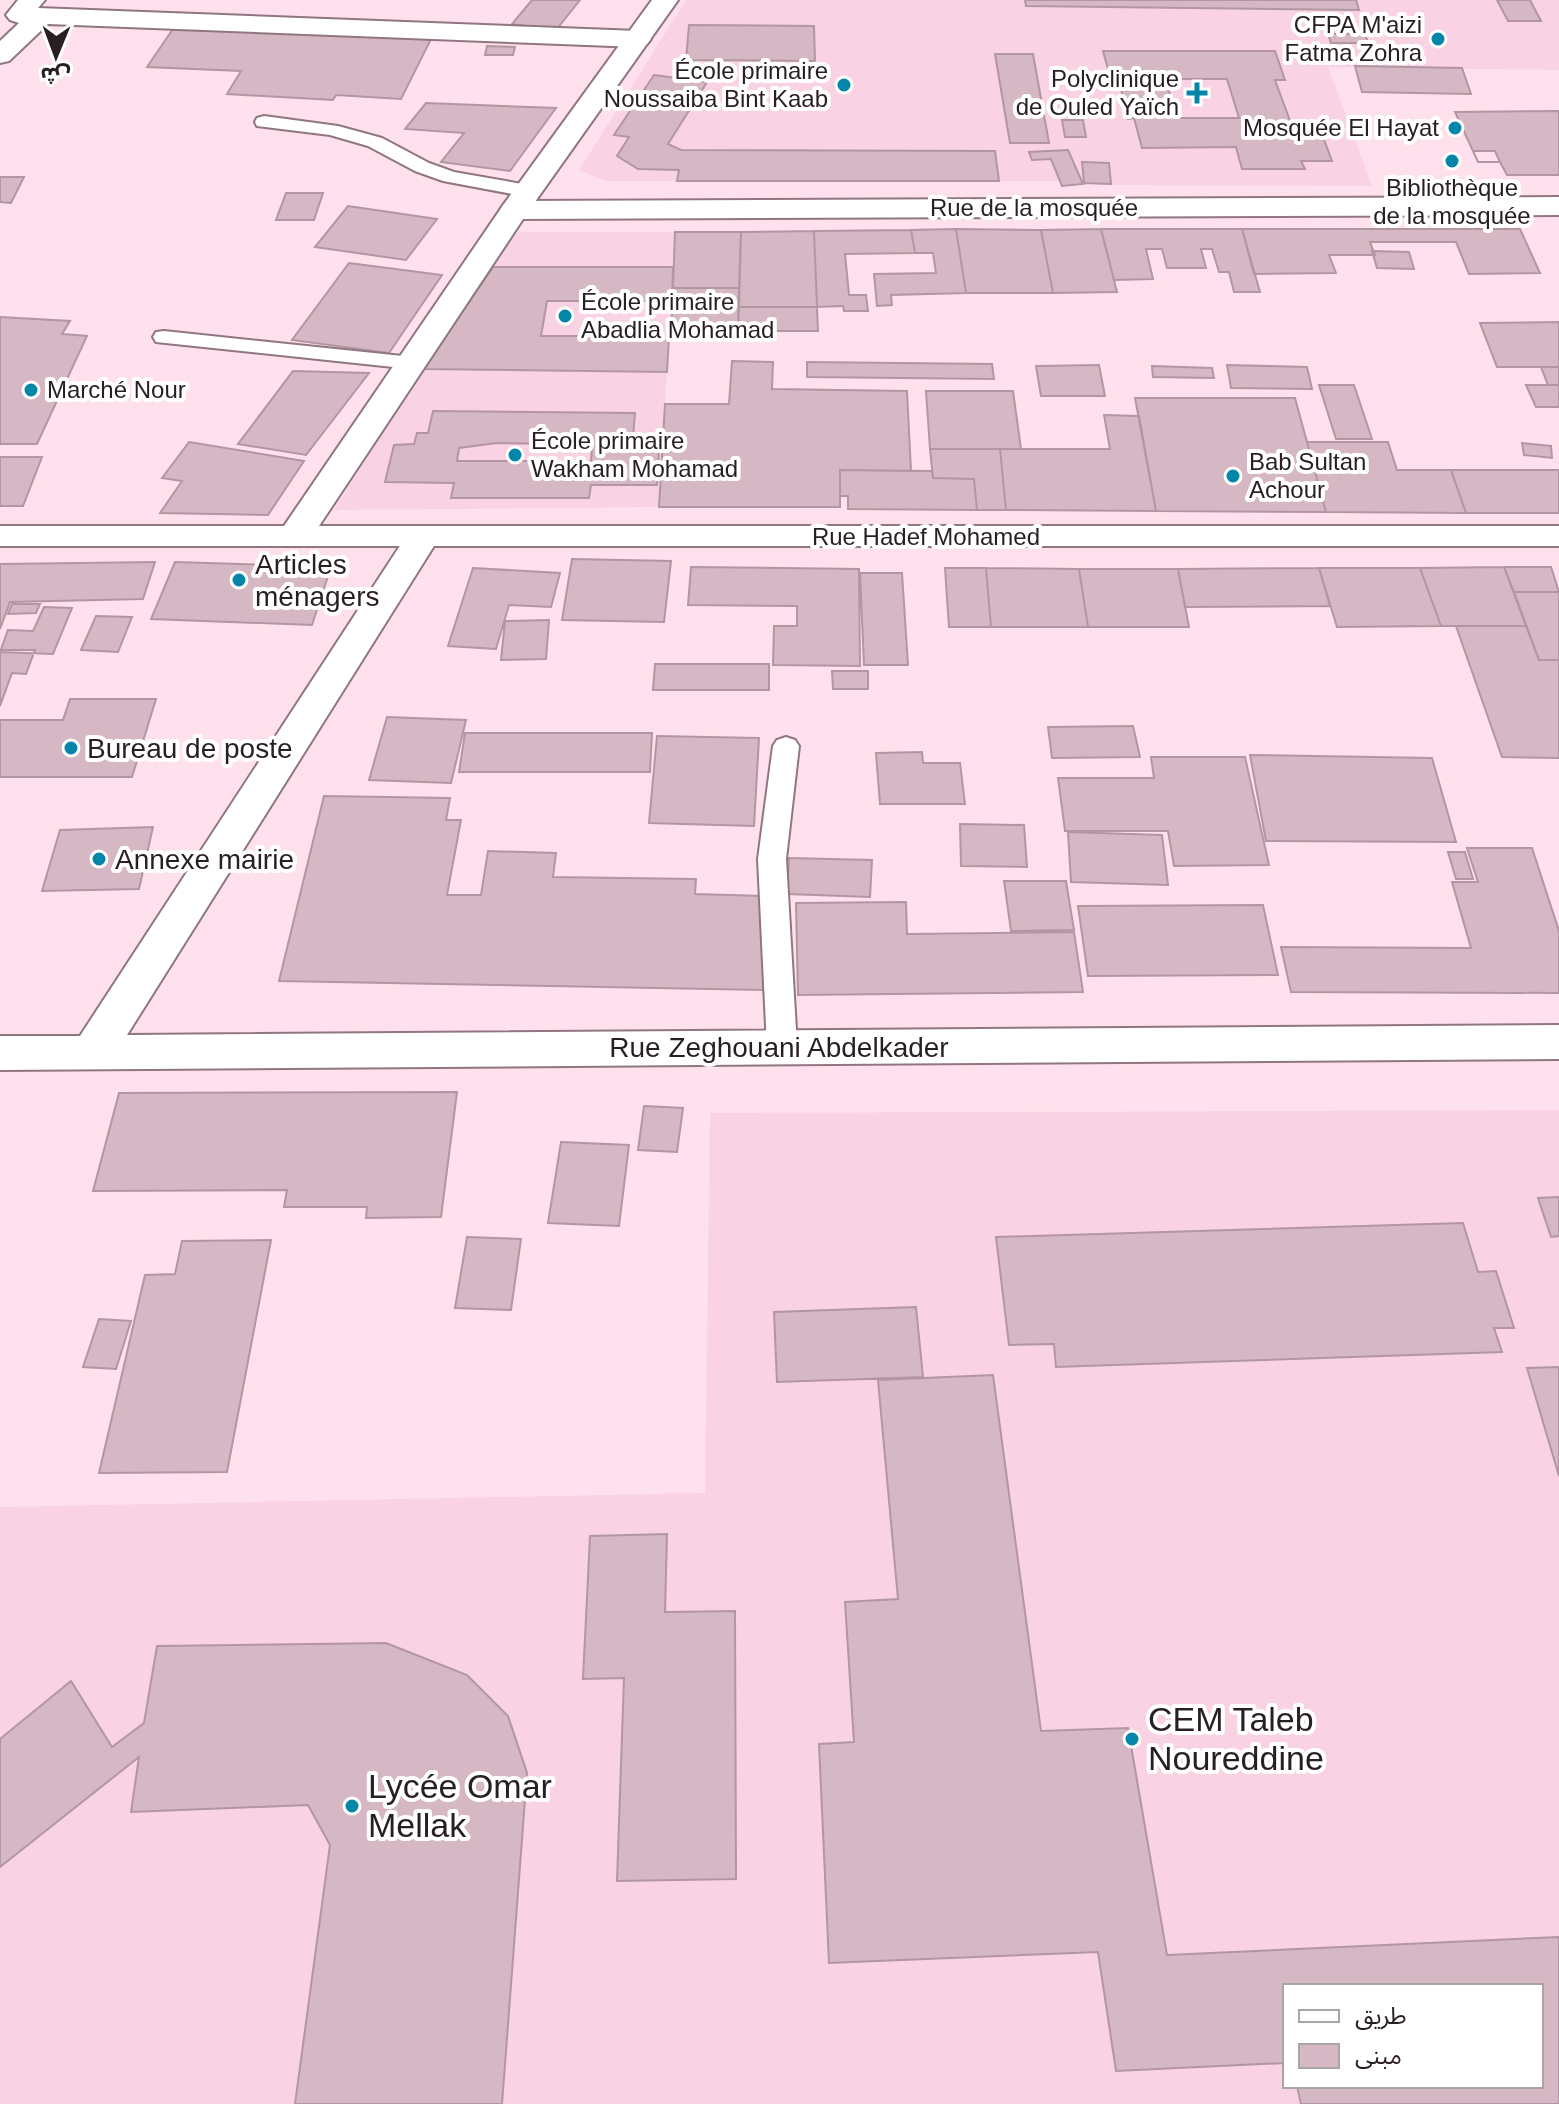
<svg xmlns="http://www.w3.org/2000/svg" width="1559" height="2104" font-family="Arial,'Noto Sans Arabic',sans-serif">
  <style>
    .built { fill: #f9d3e3; fill-rule: evenodd }
    .building { fill: #d5b8c4; stroke: #b296a2; stroke-width: 2; fill-rule: evenodd }
    .lines { fill: none; stroke-linecap: round; stroke-linejoin: round }
    .lane-casing { stroke: #907681; stroke-width: 4 }
    .street-casing { stroke: #907681; stroke-width: 4 }
    .secondary-casing { stroke: #907681; stroke-width: 4 }
    .lane { fill: #fff; fill-rule: evenodd }
    .street { fill: #fff; fill-rule: evenodd }
    .secondary { fill: #fff; fill-rule: evenodd }
    .poi-dot { fill: #0486a9; stroke: #fff; stroke-width: 3 }
    .labels { text-anchor: middle; stroke-width: 8; stroke-linejoin: round; paint-order: stroke }
    .far-poi-label { font-size: 24px; fill: #291e23; stroke: #fff; text-anchor: end }
    .far-street-label { font-size: 24px; fill: #291e23; stroke: #fff }
    .poi-label { font-size: 28px; fill: #291e23; stroke: #fff; text-anchor: start }
    .street-label { font-size: 28px; fill: #291e23; stroke: #fff }
    .near-poi-label { font-size: 34px; fill: #291e23; stroke: #fff; text-anchor: start }
  </style>
  <rect width="100%" height="100%" fill="#ffe1ed"/>
  <path class="built" d="M686,0H1559V70L1328,67L1372,186L1096,185L1094,181H605L579,170Z
    M517,232H675L659,507L334,510L423,369Z
    M1559,1110V2104H0V1507L705,1493L710,1113ZM1285,1986H1541V2086H1285Z"/>
  <path class="building" d="M532,0H580L556,30L512,24Z
    M1025,0H1356L1359,10L1026,6Z
    M1497,0H1530L1541,21H1508Z
    M689,25L814,26L815,61L686,60Z
    M175,26L431,39L401,99L336,95L333,100L227,94L241,71L147,67Z
    M1328,34H1365L1368,43H1331Z
    M487,46L515,47L513,55H485Z
    M1103,51H1275L1285,80H1275L1292,126H1319L1332,161H1301L1305,169H1242L1236,147L1142,148L1134,118L1128,119L1119,80H1111ZM1166,79H1227L1239,118H1176Z
    M995,54H1033L1049,143H1010Z
    M1355,66L1462,68L1471,94L1362,92Z
    M654,75L707,82L668,144L681,150L995,151L999,181H677L679,170L638,169L617,156L629,137L614,135Z
    M426,103L556,108L510,171L441,162L464,133L405,129Z
    M1559,111V175H1507L1500,162H1478L1455,112Z
    M1062,120H1083L1086,137H1065Z
    M1068,150L1083,184L1062,186L1051,159L1032,160L1029,152Z
    M1473,151H1495L1500,162H1478Z
    M1082,162L1109,163L1111,184L1084,183Z
    M0,177H24L11,203L0,202Z
    M286,193H323L314,220H276Z
    M348,206L437,219L406,260L315,247Z
    M956,229L966,293L891,295L892,305L877,306L874,274L936,273L933,253H915L911,230Z
    M956,229L1041,230L1053,293H966Z
    M1101,229H1242L1260,292H1234L1229,272H1219L1212,249H1201L1206,268H1167L1162,249H1146L1153,279L1114,280Z
    M1101,229L1117,292L1053,293L1041,230Z
    M1242,229H1520L1540,273L1469,274L1456,242H1370L1375,255H1329L1336,273L1254,274Z
    M911,230L915,253L845,254L849,295H866L868,311H844L843,306L817,307L814,231Z
    M814,231L817,307H739L741,232Z
    M675,232H741L739,288H673Z
    M1372,251L1409,252L1414,269L1377,268Z
    M349,263L442,275L389,353L292,340Z
    M493,267H673L672,301H547L541,336H669L667,372L423,369Z
    M673,288H739L738,331H671Z
    M739,307H817L818,331H738Z
    M0,317L70,321L62,334L87,336L37,444H0Z
    M1559,322V367H1497L1480,323Z
    M732,361L773,362L772,389L907,391L911,471L840,470V507H659L665,404H729Z
    M807,362L992,364L994,379L807,377Z
    M1099,365L1105,396H1041L1036,366Z
    M1227,365L1307,367L1312,389L1231,388Z
    M1152,366L1212,368L1214,378L1153,377Z
    M1541,367H1559V385H1548Z
    M293,371L369,373L306,455L238,444Z
    M1319,385H1354L1372,439H1336Z
    M1526,385H1559V407H1536Z
    M926,391H1013L1021,449H930Z
    M1135,398H1295L1326,512L1156,511Z
    M433,411L635,413L633,437H644V450H659L657,485H591L589,498H451L454,483L385,482L394,445L414,444L417,433H428ZM497,443L560,444L592,448L591,461H457L459,448Z
    M1104,415L1139,416L1156,511L1006,510L1000,449H1110Z
    M189,442L304,461L268,515L160,513L182,481L162,478Z
    M1307,442H1388L1397,470H1451L1466,513L1326,512Z
    M1522,443L1551,446L1552,458L1524,455Z
    M930,449H1000L1006,510H977L974,479L933,478Z
    M0,457H42L23,506H0Z
    M840,470L932,471L933,478L974,479L977,510L848,509V496H840Z
    M1451,470H1559V513H1466Z
    M572,559L671,561L664,622L562,620Z
    M155,562L143,599L10,602L0,629V564Z
    M175,562L331,567L312,625L151,619Z
    M691,567L859,569L860,666L773,665L774,626H797V606L688,605Z
    M1504,567H1551L1559,592H1514Z
    M1504,567L1526,626H1441L1420,568Z
    M473,568L560,573L551,607L509,605L496,649L448,646Z
    M945,568H986L991,627H949Z
    M986,568L1079,569L1088,627H991Z
    M1319,568H1420L1441,626L1337,627Z
    M1319,568L1330,606L1185,607L1178,569Z
    M1079,569H1178L1189,627H1088Z
    M860,573H902L908,665H864Z
    M1514,592H1559V660H1539Z
    M12,604H40L36,613L8,614Z
    M44,607L72,608L53,654L0,652L8,630L33,631Z
    M96,616L132,617L118,652L81,650Z
    M549,620L546,659L501,660L505,621Z
    M1456,626H1526L1539,660H1559V758L1502,757Z
    M0,650H35L26,674L12,673L0,706Z
    M655,664H769V690H653Z
    M832,671H868V689H833Z
    M70,699H156L132,777H0V720H63Z
    M387,717L466,720L451,783L369,780Z
    M1133,726L1140,757L1052,758L1048,727Z
    M465,733H652L650,772H459Z
    M657,736L759,738L754,826L649,823Z
    M922,752L923,763H960L965,804H880L876,753Z
    M1250,755L1432,758L1456,842L1266,841Z
    M1151,757H1245L1269,865L1174,866L1168,831H1065L1058,778H1154Z
    M324,796L450,798L446,820H461L447,895H481L488,851L556,853L553,877L696,879L695,894L767,896L763,990L279,981Z
    M960,824L1024,825L1027,867L961,866Z
    M153,827L139,889L42,891L60,830Z
    M1068,832L1162,835L1168,885L1071,882Z
    M1467,848H1532L1559,931V993L1291,992L1281,947L1471,948L1452,882H1478Z
    M1448,852H1465L1473,879H1456Z
    M789,858L872,860L870,897L787,894Z
    M1004,881H1066L1074,930L1011,931Z
    M906,902L907,934L1074,932L1083,992L798,995L796,903Z
    M1263,905L1278,975L1088,976L1078,906Z
    M457,1092L441,1217L366,1218L367,1207H284L287,1190L93,1191L119,1093Z
    M644,1106L683,1108L677,1152L638,1150Z
    M561,1142L629,1145L619,1226L548,1223Z
    M1559,1197V1236L1551,1237L1538,1198Z
    M1463,1223L1478,1272L1496,1271L1514,1328H1494L1502,1352L1056,1367L1054,1344L1009,1345L996,1237Z
    M467,1237L521,1239L511,1310L455,1308Z
    M271,1240L227,1472L99,1473L145,1275L175,1274L182,1241Z
    M916,1307L923,1377L777,1382L774,1312Z
    M99,1319L131,1321L116,1369L83,1367Z
    M1559,1367V1476L1527,1368Z
    M993,1375L1041,1731L1128,1728L1167,1955L1559,1937V2104H1301L1297,2086H1541V1986H1285V2063L1116,2071L1098,1952L829,1963L819,1744L854,1742L845,1602L898,1599L878,1380Z
    M667,1534L665,1612L735,1611L736,1879L617,1881L624,1678L583,1679L590,1536Z
    M386,1643L467,1675L508,1716L527,1773L502,2104H295L330,1845L308,1805L131,1812L139,1757L0,1867V1739L71,1681L112,1747L144,1723L157,1646Z"/>
  <g class="lines">
    <defs>
      <path id="lane" d="M264,116L338,126L382,138L429,163L454,172L528,185L538,191L528,197L443,181L415,171L368,146L330,135L257,126L255,122L257,118Z
        M164,331L412,357L423,363L412,369L156,342L153,337L156,332Z
        M786,737L795,740L799,746L786,859L797,1047L793,1055L782,1058L771,1055L767,1047L758,859L773,746L777,740Z"/>
      <path id="street" d="M18,0H45L38,8L638,31L647,34L651,39L647,44L638,47L48,24L9,61L0,63V41L19,23L10,20L6,15Z
        M1559,197V215L514,219L504,216L500,210L504,204L514,201Z
        M422,527L434,531L439,538L127,1035L1559,1025V1059L0,1070V1036H80L405,538L410,531Z"/>
      <path id="secondary" d="M652,0H678L527,213L319,526H1559V546H0V526H284L504,204Z"/>
    </defs>
    <use href="#lane" class="lane-casing"/>
    <use href="#street" class="street-casing"/>
    <use href="#secondary" class="secondary-casing"/>
    <use href="#lane" class="lane"/>
    <use href="#street" class="street"/>
    <use href="#secondary" class="secondary"/>
  </g>
  <g class="poi-dot">
    <circle cx="1438" cy="39" r="8"/>
    <circle cx="844" cy="85" r="8"/>
    <path d="M1193 81h8v8h8v8h-8v8h-8v-8h-8v-8h8z"/>
    <circle cx="1455" cy="128" r="8"/>
    <circle cx="1452" cy="161" r="8"/>
    <circle cx="565" cy="316" r="8"/>
    <circle cx="31" cy="390" r="8"/>
    <circle cx="515" cy="455" r="8"/>
    <circle cx="1233" cy="476" r="8"/>
    <circle cx="239" cy="580" r="8"/>
    <circle cx="71" cy="748" r="8"/>
    <circle cx="99" cy="859" r="8"/>
    <circle cx="1132" cy="1739" r="8"/>
    <circle cx="352" cy="1806" r="8"/>
  </g>
  <g class="labels">
    <g class="far-poi-label">
      <text x="1422" y="33">CFPA M'aizi<tspan x="1422" dy="28">Fatma Zohra</tspan></text>
      <text x="828" y="79">École primaire<tspan x="828" dy="28">Noussaiba Bint Kaab</tspan></text>
      <text x="1179" y="87">Polyclinique<tspan x="1179" dy="28">de Ouled Yaïch</tspan></text>
      <text x="1439" y="136">Mosquée El Hayat</text>
      <text x="1452" y="196" text-anchor="middle">Bibliothèque<tspan x="1452" dy="28">de la mosquée</tspan></text>
      <text x="581" y="310" text-anchor="start">École primaire<tspan x="581" dy="28">Abadlia Mohamad</tspan></text>
      <text x="47" y="398" text-anchor="start">Marché Nour</text>
      <text x="531" y="449" text-anchor="start">École primaire<tspan x="531" dy="28">Wakham Mohamad</tspan></text>
      <text x="1249" y="470" text-anchor="start">Bab Sultan<tspan x="1249" dy="28">Achour</tspan></text>
    </g>
    <g class="far-street-label">
      <text x="1034" y="216">Rue de la mosquée</text>
      <text x="926" y="545">Rue Hadef Mohamed</text>
    </g>
    <g class="poi-label">
      <text x="255" y="574">Articles<tspan x="255" dy="32">ménagers</tspan></text>
      <text x="87" y="758">Bureau de poste</text>
      <text x="115" y="869">Annexe mairie</text>
    </g>
    <g class="street-label">
      <text x="779" y="1057">Rue Zeghouani Abdelkader</text>
    </g>
    <g class="near-poi-label">
      <text x="1148" y="1731">CEM Taleb<tspan x="1148" dy="39">Noureddine</tspan></text>
      <text x="368" y="1798">Lycée Omar<tspan x="368" dy="39">Mellak</tspan></text>
    </g>
  </g>
  <rect x="1283" y="1984" width="260" height="104" fill="#ffffff" stroke="#a9a5a7" stroke-width="2"/>
  <rect x="1299" y="2010" width="40" height="12" fill="#ffffff" stroke="#a9a5a7" stroke-width="2"/>
  <text x="1355" y="2024" font-size="24" fill="#291e23">طريق</text>
  <rect x="1299" y="2044" width="40" height="24" fill="#d5b8c4" stroke="#a9a5a7" stroke-width="2"/>
  <text x="1355" y="2064" font-size="24" fill="#291e23">مبنى</text>
  <g transform="translate(56 56) rotate(181)" stroke="#ffffff" stroke-width="6" paint-order="stroke">
  <path d="M0-6L14 30L0 20L-14 30Z" fill="#291e23"/>
  <text y="-12" font-size="22" font-weight="bold" text-anchor="middle" fill="#291e23">ش</text>
  </g>
</svg>
